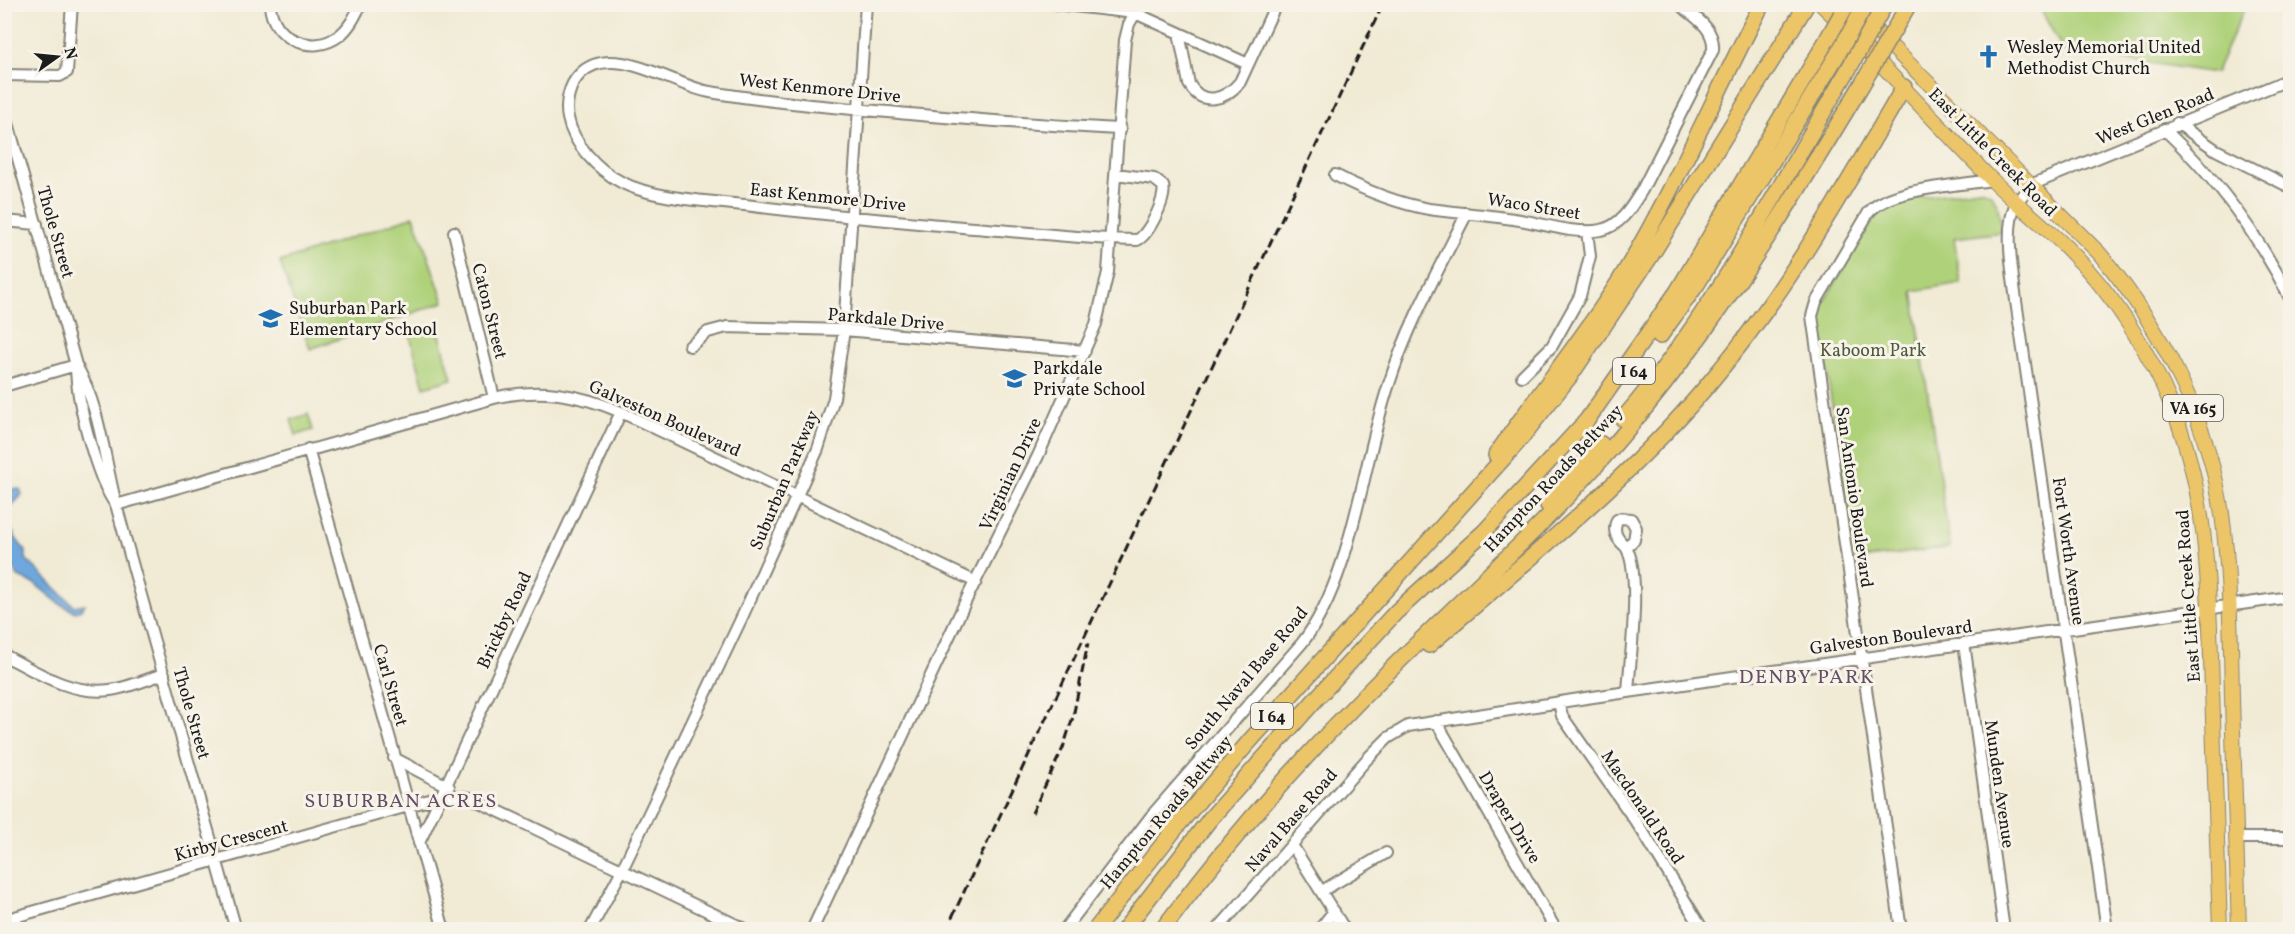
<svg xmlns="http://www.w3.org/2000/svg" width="2295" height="934" font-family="Vollkorn,serif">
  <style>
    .green { fill: #afd179; stroke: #66764a; stroke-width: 1.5 }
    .water { fill: #6ea7dd; stroke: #45627c; stroke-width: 1.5 }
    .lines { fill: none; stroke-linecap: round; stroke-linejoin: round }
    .minor-casing { stroke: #868478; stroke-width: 14 }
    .major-casing { stroke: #868478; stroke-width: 16 }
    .highway-casing { stroke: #868478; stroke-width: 18 }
    .minor { stroke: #fff; stroke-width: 10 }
    .major { stroke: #edc569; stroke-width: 14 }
    .highway { stroke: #edc569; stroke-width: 15 }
    .rail { stroke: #1c1c1c; stroke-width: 3; stroke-dasharray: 9 4.5; stroke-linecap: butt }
    .highway-bridge-casing { stroke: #868478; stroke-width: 18; stroke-linecap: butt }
    .highway-bridge { stroke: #edc569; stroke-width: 15 }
    .labels { text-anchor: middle; stroke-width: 6; stroke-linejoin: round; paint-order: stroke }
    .shield { fill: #f7f3e8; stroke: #5e5c59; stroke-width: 1.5 }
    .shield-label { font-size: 16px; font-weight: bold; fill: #1c1c1c }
    .poi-label { font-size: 18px; fill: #1c1c1c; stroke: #f7f3e8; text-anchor: start }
    .street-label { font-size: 18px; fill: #1c1c1c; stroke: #f7f3e8 }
    .park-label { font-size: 18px; fill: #4f5b3d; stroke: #f7f3e8 }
    .neighbourhood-label { font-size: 20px; letter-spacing: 1.5px; fill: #634e65; stroke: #f7f3e8 }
  </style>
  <rect width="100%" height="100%" fill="#f7f3e8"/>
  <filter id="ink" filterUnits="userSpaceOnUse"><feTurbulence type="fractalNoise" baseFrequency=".0167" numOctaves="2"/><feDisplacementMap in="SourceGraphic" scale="12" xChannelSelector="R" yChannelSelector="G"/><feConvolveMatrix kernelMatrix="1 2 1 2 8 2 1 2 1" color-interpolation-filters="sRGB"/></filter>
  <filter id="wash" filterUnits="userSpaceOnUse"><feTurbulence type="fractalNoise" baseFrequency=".008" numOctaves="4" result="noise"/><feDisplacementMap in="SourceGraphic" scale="24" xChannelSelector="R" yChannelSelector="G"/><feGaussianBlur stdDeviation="1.35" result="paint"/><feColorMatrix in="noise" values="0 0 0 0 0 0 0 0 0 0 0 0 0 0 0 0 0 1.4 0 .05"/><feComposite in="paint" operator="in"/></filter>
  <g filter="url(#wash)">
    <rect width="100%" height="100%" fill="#f1ebd5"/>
    <path class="green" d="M2038,5H2246L2215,73L2063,50Z
      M1979,189C2000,190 1999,216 2002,232L1954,238L1961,283L1913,291L1950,547L1855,560L1818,311L1880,208L1895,201Z
      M414,216L444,302L310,349L280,262Z
      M438,328L452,379L424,387L410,336Z
      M308,414L313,430L296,435L291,420Z"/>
    <path class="water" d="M4,482L9,489H20L22,494C20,499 15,501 12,506C1,521 16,540 26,551V559L74,606L85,604L81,610L75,612L60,604L35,584L18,577L5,552Z"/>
  </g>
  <g filter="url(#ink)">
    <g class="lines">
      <defs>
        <path id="minor" d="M270,4C271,38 312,57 340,35C350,27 355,16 361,4
          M1056,4L1135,13L1248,64
          M1179,33L1189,84C1202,107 1225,100 1240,82L1276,4
          M4,75L60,76L67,72L72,4
          M4,109L76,365C76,399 96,478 116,505
          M2177,123L2216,150L2290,187
          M2164,129C2215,177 2259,236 2290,298
          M1116,174L1154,179L1163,186C1167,198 1148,236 1137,240C1082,239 1028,232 974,228C898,221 821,215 745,205C709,201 653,199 621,182C598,170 573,144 568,118C565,103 569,85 580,74C613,41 673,86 710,92C776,103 843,108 909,114C979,120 1049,126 1120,129
          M1335,175C1364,190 1396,203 1429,209C1459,213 1489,215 1520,220C1544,224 1576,235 1601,230C1621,226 1632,206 1642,190L1713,50C1715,28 1695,17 1679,4
          M4,221L37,224
          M454,232L494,398
          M690,346L708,332L727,327L844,330L1085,351
          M76,365C101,409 104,460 117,508C155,649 197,789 236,930
          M1522,376L1552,346L1580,296L1590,256L1587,231
          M4,386L76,365
          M308,449L444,930
          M116,505L494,398C539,387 579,394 621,412L976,582
          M1621,518L1631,519L1636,528L1634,540L1626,547C1617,539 1612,532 1617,520Z
          M1626,547C1642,574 1630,658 1628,692
          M1964,643L2004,930
          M4,655C38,673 71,695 110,690C128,688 147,679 164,674
          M1559,702L1562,716L1643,832L1703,930
          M1436,721L1556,930
          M394,758L449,787
          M2236,838H2290
          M419,843L621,412
          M1292,845L1345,930
          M1322,891L1386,853
          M4,920L447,795L471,798L747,930
          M590,930L622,870L743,615L818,449L834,398L844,330L866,4
          M812,930L969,594L1038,456L1096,324L1108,272L1125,40L1129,24L1141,4
          M1064,930L1152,815L1302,643C1353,578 1362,463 1389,384C1408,324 1439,269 1467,213
          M1217,930L1368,758L1388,738L1408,726L1586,698L2290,597
          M1319,930L1334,911
          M1901,930L1812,316L1816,302L1869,212C1889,188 1961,185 1992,180
          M2107,930L2016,301C2013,275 2003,225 2017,202C2021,196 2028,190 2033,184L2290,79"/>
        <path id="major" d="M1821,4C1879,60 1933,120 1989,177C2014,202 2043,224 2068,249C2113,293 2150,352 2173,409C2209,499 2209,594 2212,689C2215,769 2217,849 2220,930
          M1852,7L2099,253C2165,332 2213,427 2224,530C2230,586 2231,642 2232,698C2234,775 2237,852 2239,930"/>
        <path id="highway" d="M1660,336L1697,284L1836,57
          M1623,419C1713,314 1778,188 1848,70
          M1496,455C1536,396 1582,341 1620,280C1674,192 1714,96 1762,4
          M1548,505L1601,444
          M1429,645C1528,559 1633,477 1716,375C1789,287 1846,186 1904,87
          M1095,930L1179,824L1248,743L1517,443L1570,376L1650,257L1807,4
          M1124,930L1210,819L1316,699L1396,612L1484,532L1587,420L1677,292L1824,45
          M1162,930C1228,841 1302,758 1380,680C1450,610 1525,544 1592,470C1700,351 1778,224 1861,86"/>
      </defs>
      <use href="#minor" class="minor-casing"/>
      <use href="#major" class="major-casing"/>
      <use href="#highway" class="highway-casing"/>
      <use href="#minor" class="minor"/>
      <use href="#major" class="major"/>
      <use href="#highway" class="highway"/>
      <path class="rail" d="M1032,813L1063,748L1073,717L1088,643
        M946,930L1383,4"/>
      <defs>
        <path id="highway-bridge" d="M1824,45L1847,4
          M1836,57L1866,4
          M1848,70L1885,4
          M1861,86L1909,4"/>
      </defs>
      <use href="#highway-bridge" class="highway-bridge-casing"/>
      <use href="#highway-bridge" class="highway-bridge"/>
    </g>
  </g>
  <defs>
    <symbol id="church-bare" viewBox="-9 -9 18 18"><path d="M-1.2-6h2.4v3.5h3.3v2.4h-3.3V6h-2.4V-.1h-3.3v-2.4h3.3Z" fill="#1f6fb2" stroke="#f7f3e8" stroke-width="2.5" paint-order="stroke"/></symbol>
    <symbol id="school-bare" viewBox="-9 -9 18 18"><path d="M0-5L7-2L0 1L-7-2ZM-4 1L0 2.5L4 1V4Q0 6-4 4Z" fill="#1f6fb2" stroke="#f7f3e8" stroke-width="2.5" paint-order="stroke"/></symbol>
  </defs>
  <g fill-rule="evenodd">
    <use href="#church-bare" x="1972" y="40" width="33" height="33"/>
    <use href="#school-bare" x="254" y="302" width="33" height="33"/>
    <use href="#school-bare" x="998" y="362" width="33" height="33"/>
  </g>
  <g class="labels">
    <g class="shield">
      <rect x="1613" y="358" width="42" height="26" rx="4.5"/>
      <rect x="2163" y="395" width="60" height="26" rx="4.5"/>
      <rect x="1251" y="703" width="42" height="26" rx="4.5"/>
    </g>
    <g class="shield-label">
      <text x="1634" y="377">I 64</text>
      <text x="2193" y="414">VA 165</text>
      <text x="1272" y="722">I 64</text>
    </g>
    <g class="poi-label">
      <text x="2007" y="53">Wesley Memorial United<tspan x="2007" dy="21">Methodist Church</tspan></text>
      <text x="289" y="314">Suburban Park<tspan x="289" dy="21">Elementary School</tspan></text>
      <text x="1033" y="374">Parkdale<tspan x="1033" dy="21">Private School</tspan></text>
    </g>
    <g class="street-label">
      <text transform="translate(820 88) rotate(6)" y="6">West Kenmore Drive</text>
      <text transform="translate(2155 116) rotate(-22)" y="6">West Glen Road</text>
      <text transform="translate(1993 152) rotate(45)" y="6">East Little Creek Road</text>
      <text transform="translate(828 197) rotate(6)" y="6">East Kenmore Drive</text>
      <text transform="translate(1534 206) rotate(9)" y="6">Waco Street</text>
      <text transform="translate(56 232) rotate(74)" y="6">Thole Street</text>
      <text transform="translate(490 311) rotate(76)" y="6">Caton Street</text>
      <text transform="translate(886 319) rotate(5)" y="6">Parkdale Drive</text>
      <text transform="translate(665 418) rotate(24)" y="6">Galveston Boulevard</text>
      <text transform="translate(1010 474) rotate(-65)" y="6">Virginian Drive</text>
      <text transform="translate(1553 478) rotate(-47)" y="6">Hampton Roads Beltway</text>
      <text transform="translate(784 480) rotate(-67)" y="6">Suburban Parkway</text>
      <text transform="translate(1855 497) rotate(82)" y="6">San Antonio Boulevard</text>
      <text transform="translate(2069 551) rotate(82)" y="6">Fort Worth Avenue</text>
      <text transform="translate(2188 596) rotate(-94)" y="6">East Little Creek Road</text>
      <text transform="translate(504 620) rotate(-65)" y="6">Brickby Road</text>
      <text transform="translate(1891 637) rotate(-8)" y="6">Galveston Boulevard</text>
      <text transform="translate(1246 678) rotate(-50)" y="6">South Naval Base Road</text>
      <text transform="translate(391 685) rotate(74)" y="6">Carl Street</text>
      <text transform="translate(192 713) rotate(74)" y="6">Thole Street</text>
      <text transform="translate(2000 784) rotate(82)" y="6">Munden Avenue</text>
      <text transform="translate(1643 807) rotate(56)" y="6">Macdonald Road</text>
      <text transform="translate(1166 812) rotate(-50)" y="6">Hampton Roads Beltway</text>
      <text transform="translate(1510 817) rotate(59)" y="6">Draper Drive</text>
      <text transform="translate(1291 820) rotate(-49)" y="6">Naval Base Road</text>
      <text transform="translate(231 840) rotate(-15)" y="6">Kirby Crescent</text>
    </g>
    <g class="park-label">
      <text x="1873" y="356">Kaboom Park</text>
    </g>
    <g class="neighbourhood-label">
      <text x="1807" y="683">DENBY PARK</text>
      <text x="401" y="807">SUBURBAN ACRES</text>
    </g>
  </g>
  <rect width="2295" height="934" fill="none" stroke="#f7f3e8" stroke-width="24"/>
  <g transform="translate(57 57) rotate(75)" stroke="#f7f3e8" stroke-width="4.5" paint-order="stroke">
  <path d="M0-4.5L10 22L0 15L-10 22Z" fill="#1c1c1c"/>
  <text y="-9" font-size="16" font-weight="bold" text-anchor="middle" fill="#1c1c1c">N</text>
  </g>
</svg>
